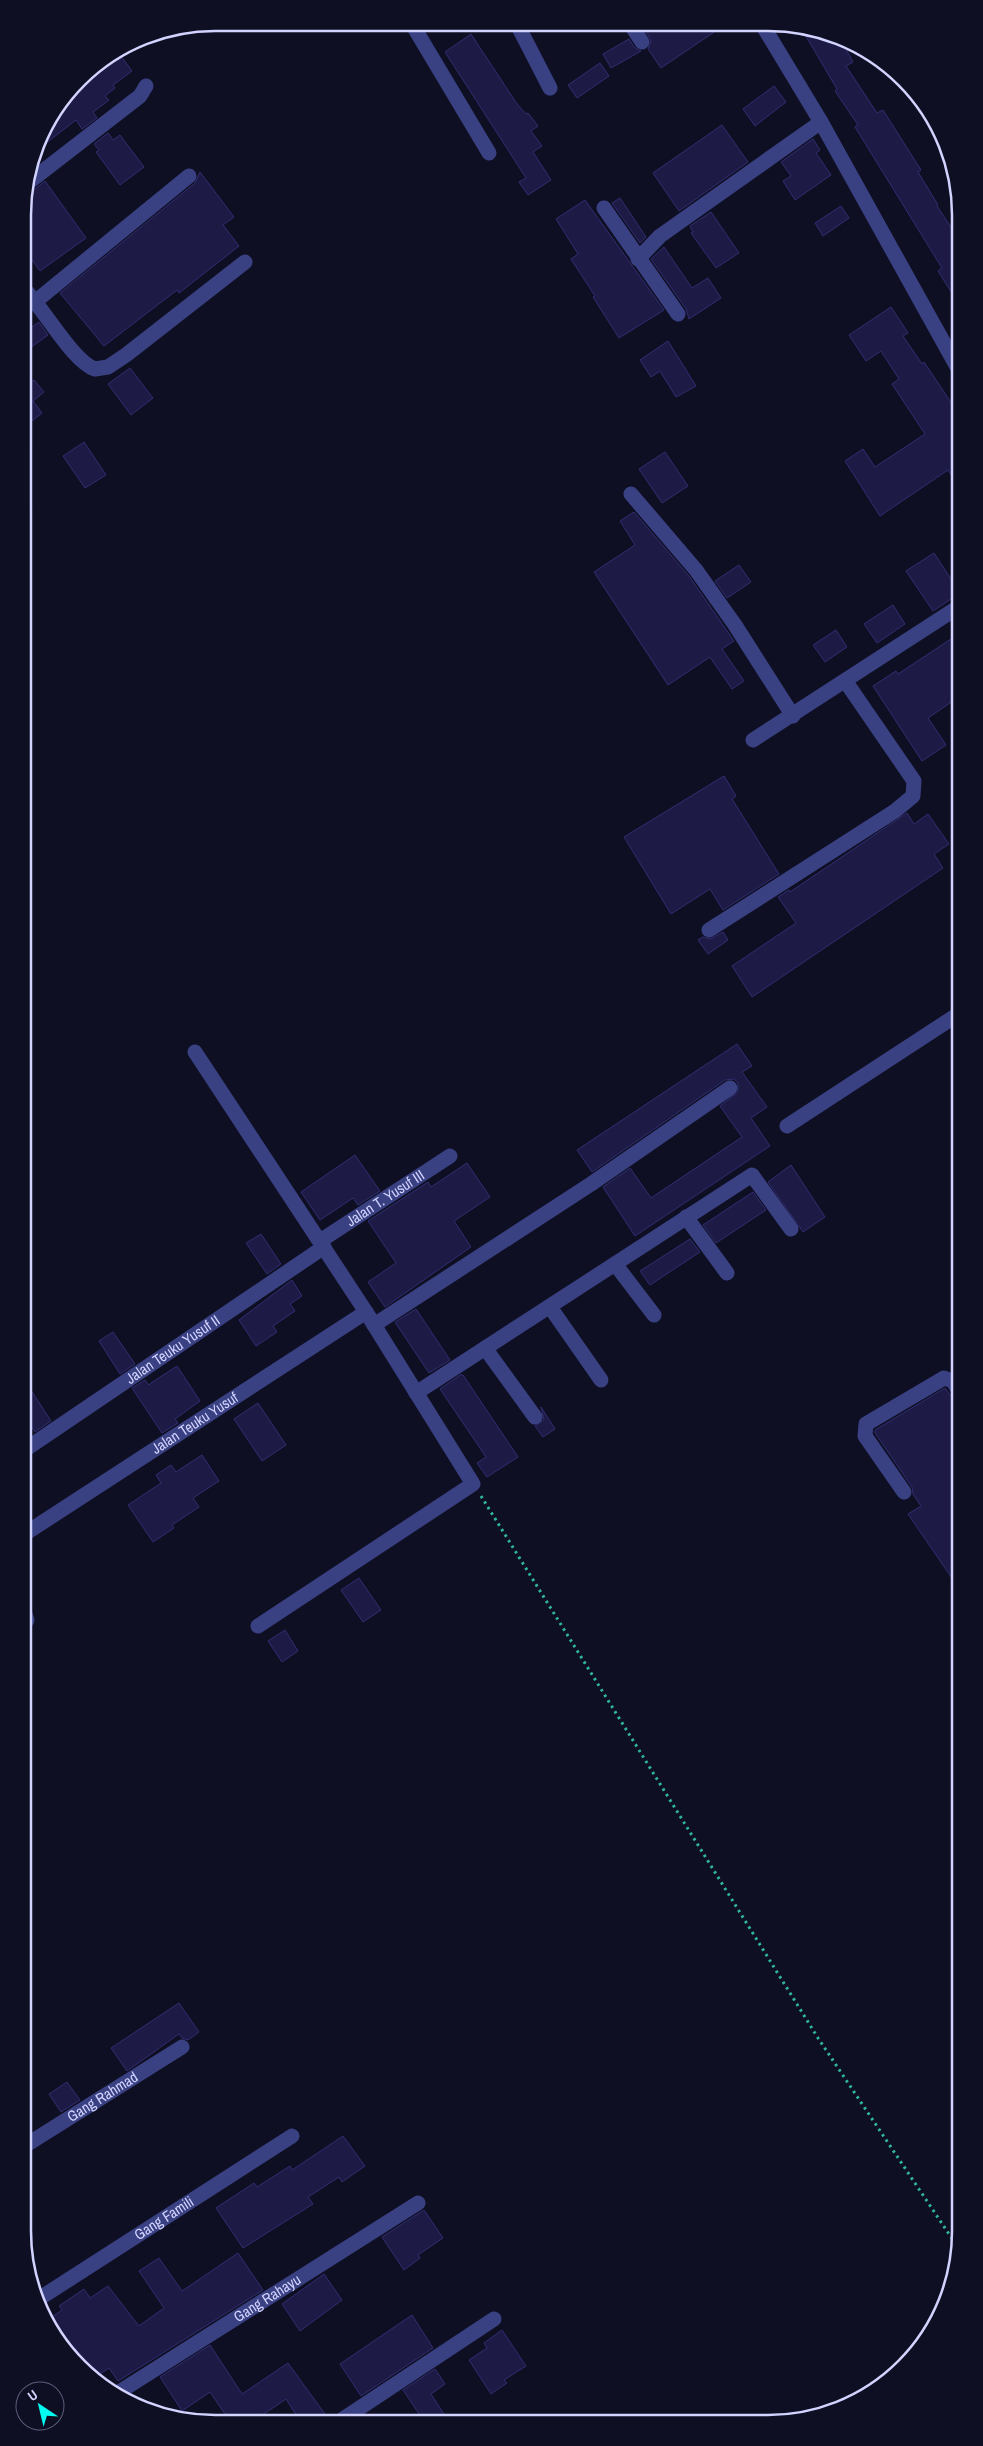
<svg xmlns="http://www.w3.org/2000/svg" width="983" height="2446" font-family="'Archivo Narrow',sans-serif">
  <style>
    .building { fill: #1d1b45; stroke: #312d71 }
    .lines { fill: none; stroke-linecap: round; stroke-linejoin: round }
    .path { stroke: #2fb69b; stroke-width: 3; stroke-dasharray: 2.5 4; stroke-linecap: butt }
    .minor { stroke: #3a4183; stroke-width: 15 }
    .labels { text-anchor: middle; stroke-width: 4.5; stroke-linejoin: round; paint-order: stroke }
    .street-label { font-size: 15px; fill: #d2d3ff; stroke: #0f0f24 }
    .rim { fill: none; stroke: #d2d3ff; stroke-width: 2.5 }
  </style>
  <rect width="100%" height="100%" fill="#0f0f24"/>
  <path class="building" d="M651,25H693L723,26L661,68L648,49L651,41L645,29Z
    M800,26L840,38L853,62L846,66L877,113L883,110L921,170L918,172L938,205L937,206L960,241V306L938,271L942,268L855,127L858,125L835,91L837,89Z
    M471,34L517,104L526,114L528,113L538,126L531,131L542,146L533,152L551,180L528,195L519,182L526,178L445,52Z
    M629,39L634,47L641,51L611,68L603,54Z
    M118,52L132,71L113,85L115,88L105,96L109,100L93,112L97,118L82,129L76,120L37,150L43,130L85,74Z
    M600,63L609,76L577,98L568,85Z
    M774,86L786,102L755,126L743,109Z
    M722,125L748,162L679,211L653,173Z
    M108,133L113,140L120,135L144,167L120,185L96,152L99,150L94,144Z
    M813,139L820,150L816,153L831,175L795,200L783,181L791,176L781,162Z
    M200,172L234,217L223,225L239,246L179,293L177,290L104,346L60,293L195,183Z
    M45,181L86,238L40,271L23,247V208L32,201L26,192L34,190Z
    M620,198L646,237L640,243L612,203Z
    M585,200L664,310L619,338L593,297L595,296L571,259L578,254L556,219Z
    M841,206L849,218L823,236L815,223Z
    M711,212L739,253L716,268L691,233L693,232L690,226Z
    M664,247L692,288L708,278L721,298L689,319L686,309L651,259Z
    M891,307L908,333L903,336L922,364L924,362L960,416V488L948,470L880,516L845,461L863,449L875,467L925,434L892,384L899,379L881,351L866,361L849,335Z
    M23,314L32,327L39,322L48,335L23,353Z
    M668,341L696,386L676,397L660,371L651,377L640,360Z
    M130,368L153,398L131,415L108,384Z
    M34,380L44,392L33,401L42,413L23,428V388Z
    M84,442L106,475L85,488L63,456Z
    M665,452L688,486L662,503L639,469Z
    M634,512L689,576L734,641L722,649L744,681L732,689L710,657L668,685L594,572L635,545L620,521Z
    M934,553L960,593L933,611L906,571Z
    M739,565L751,582L727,598L715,581Z
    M893,605L905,624L877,643L864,624Z
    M836,630L847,647L825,662L813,645Z
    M960,633V696L928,718L946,745L922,761L873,686L896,671L898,674Z
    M724,776L736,796L732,799L779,874L723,910L710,889L671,914L624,837Z
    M907,813L914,824L928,814L949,844L934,854L943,868L752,997L732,966L796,923L778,897L789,890L790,892Z
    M723,932L728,940L708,954L698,940L703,937L710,939Z
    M737,1044L752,1066L742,1072L767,1107L751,1118L770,1146L635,1236L603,1187L630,1168L651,1198L742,1137L720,1106L738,1092V1083L734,1079L725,1080L592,1172L577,1150Z
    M355,1155L380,1191L358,1205L353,1198L320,1220L301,1192Z
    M467,1163L490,1197L454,1221L471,1247L385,1307L368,1282L396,1263L368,1221L428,1182L431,1187Z
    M791,1165L825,1217L803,1232L768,1182Z
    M753,1192L766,1210L716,1243L703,1225Z
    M261,1234L281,1264L267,1274L246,1243Z
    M690,1239L700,1252L650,1285L640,1271Z
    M292,1280L302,1296L290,1304L295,1311L273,1326L277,1332L256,1346L239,1320Z
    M416,1309L450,1360L429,1373L395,1322Z
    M113,1332L135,1364L120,1374L99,1341Z
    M177,1366L200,1401L175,1419L178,1423L162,1433L132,1388L145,1380L149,1385L151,1383Z
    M460,1375H463L518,1457L487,1477L477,1463L486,1457L440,1389Z
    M23,1378L51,1421L35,1432L23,1414Z
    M945,1388L960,1408V1590L908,1514L921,1506L913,1494L912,1487L875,1433V1430Z
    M258,1403L286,1445L262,1461L234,1419Z
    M541,1407L555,1429L543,1437L535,1426L544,1420Z
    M202,1455L219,1481L193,1498L199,1507L172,1525L174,1528L153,1542L128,1505L161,1483L156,1475L171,1465L176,1472Z
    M359,1578L381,1610L363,1622L341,1590Z
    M285,1630L298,1651L282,1662L268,1641Z
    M179,2003L199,2032L188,2040L182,2038L179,2034L127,2071L111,2048Z
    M67,2082L80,2100L61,2112L49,2094Z
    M343,2136L365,2166L342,2182L339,2177L308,2197L313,2204L243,2248L216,2208L254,2183L257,2187L290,2166L292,2170Z
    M424,2210L443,2238L418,2255L420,2258L404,2270L382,2237Z
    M238,2253L263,2290L118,2381L109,2368L93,2379L88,2375L48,2327L46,2321L62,2310L59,2306L84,2289L90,2298L108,2286L139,2326L164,2308L139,2271L159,2258L182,2291Z
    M324,2274L342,2300L300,2331L282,2304Z
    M412,2315L433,2348L361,2396L340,2364Z
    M502,2330L526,2366L504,2380L507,2383L491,2394L469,2360L487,2348L484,2343Z
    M210,2345L242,2394L288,2363L330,2421H300L286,2399L255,2420H229L210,2392L182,2411L160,2377Z
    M435,2369L445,2384L431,2394L449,2422L424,2421L403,2390Z"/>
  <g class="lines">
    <path class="path" d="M481,1496L818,2038L959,2249"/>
    <g class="minor">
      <path d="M412,24L489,153"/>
      <path d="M517,24L550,88"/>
      <path d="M631,25L642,42"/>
      <path d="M763,26L821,122L960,372"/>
      <path d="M29,182L140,96L146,86"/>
      <path d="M604,208L678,314"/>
      <path d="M638,259L660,236L821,122"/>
      <path d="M23,288C43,307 73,362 95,369L108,367L126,355L245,262"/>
      <path d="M36,301L189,176"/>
      <path d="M631,494L696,570L735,625L793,716"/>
      <path d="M753,740L960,606"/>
      <path d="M709,930L895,811L913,796L914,781L846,682"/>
      <path d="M195,1052L366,1312L473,1484L258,1626"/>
      <path d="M787,1126L960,1013"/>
      <path d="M686,1217L727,1273"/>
      <path id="s1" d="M320,1241L450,1156"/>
      <path d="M615,1264L654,1315"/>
      <path d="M550,1307L601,1380"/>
      <path d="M374,1325L591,1184L730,1088"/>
      <path d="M485,1348L535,1417"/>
      <path d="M416,1393L752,1175L791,1229"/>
      <path id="s2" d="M23,1451L324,1247"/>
      <path d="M904,1492L865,1436L866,1424L944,1378L953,1381L960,1393"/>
      <path id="s3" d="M23,1535L366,1312"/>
      <path d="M23,1627L27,1620L23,1608"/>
      <path id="s4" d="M23,2147L182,2047"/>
      <path id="s5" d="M37,2300L292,2136"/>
      <path id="s6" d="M116,2394L418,2203"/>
      <path d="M340,2421L494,2319"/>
    </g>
  </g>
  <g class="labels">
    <g class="street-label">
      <text dy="5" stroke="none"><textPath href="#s1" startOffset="78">Jalan T. Yusuf III</textPath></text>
      <text dy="5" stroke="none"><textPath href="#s2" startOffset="181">Jalan Teuku Yusuf II</textPath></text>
      <text dy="5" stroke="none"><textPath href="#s3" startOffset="205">Jalan Teuku Yusuf</textPath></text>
      <text dy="5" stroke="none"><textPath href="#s4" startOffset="94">Gang Rahmad</textPath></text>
      <text dy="5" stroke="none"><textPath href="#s5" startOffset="151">Gang Famili</textPath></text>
      <text dy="5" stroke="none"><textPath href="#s6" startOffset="179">Gang Rahayu</textPath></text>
    </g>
  </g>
  <path d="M0 0H983V2446H0ZM215 31H768A184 184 0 0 1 952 215V2231A184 184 0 0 1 768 2415H215A184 184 0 0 1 31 2231V215A184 184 0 0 1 215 31Z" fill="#0f0f24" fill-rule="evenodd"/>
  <path class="rim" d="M215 31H768A184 184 0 0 1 952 215V2231A184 184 0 0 1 768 2415H215A184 184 0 0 1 31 2231V215A184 184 0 0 1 215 31Z"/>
  <g transform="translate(40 2406) rotate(325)"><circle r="24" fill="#0f0f24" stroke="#5d5d7c"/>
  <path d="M0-4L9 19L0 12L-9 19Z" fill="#01fcf2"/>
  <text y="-8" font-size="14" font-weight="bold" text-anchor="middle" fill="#d2d3ff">U</text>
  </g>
</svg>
